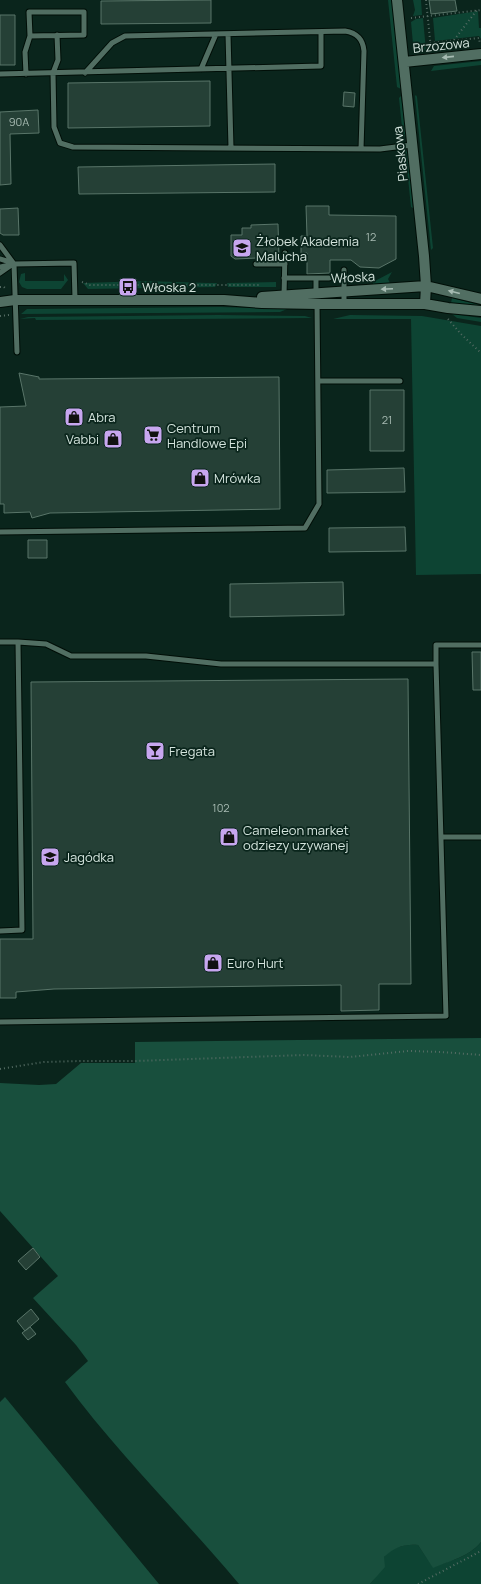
<svg xmlns="http://www.w3.org/2000/svg" width="481" height="1584" font-family="Manrope,sans-serif">
  <style>
    .green { fill: #0d4433 }
    .forest { fill: #184f3d }
    .building { fill: #254036; stroke: #597569 }
    .lines { fill: none; stroke-linecap: round; stroke-linejoin: round }
    .service-casing { stroke: #000e07; stroke-width: 7 }
    .minor-casing { stroke: #000e07; stroke-width: 12 }
    .path { stroke: #556c64; stroke-width: 2; stroke-dasharray: 1 3; stroke-linecap: butt }
    .service { stroke: #516e62; stroke-width: 5 }
    .minor { stroke: #516e62; stroke-width: 10 }
    .oneway { fill: #a6bbb2 }
    .labels { text-anchor: middle; stroke-width: 3.5; stroke-linejoin: round; paint-order: stroke }
    .number-label { font-size: 11px; fill: #a8bbb3 }
    .street-label { font-size: 13px; fill: #d4e4dd; stroke: #0a251c }
    .poi-label { font-size: 13px; fill: #d4e4dd; stroke: #0a251c; text-anchor: start }
  </style>
  <rect width="100%" height="100%" fill="#0a251c"/>
  <path class="green" d="M388,0H392L401,89L397,87Z
    M413,0H421L422,15L413,16L415,10Z
    M478,11L479,28H481V39L479,36L435,41L433,18Z
    M423,18L426,51L418,49L413,44L411,22L416,19Z
    M481,61V65L431,71L434,66Z
    M416,95L417,97L433,248L431,250L415,96Z
    M401,96L406,136L403,137L399,98Z
    M405,149L408,152L413,208L411,207Z
    M392,272L388,279L390,283L373,284V282Z
    M25,273V281H64V274L68,280L61,289H27L22,287L19,282L21,274Z
    M146,281L208,283H217L215,287L88,289L83,283Z
    M276,282V287H228L227,283Z
    M452,298L479,305V307L451,303Z
    M220,307L287,309L280,312L21,314L27,309H32Z
    M452,314L481,318V322L457,318Z
    M218,315L305,316L312,318L36,320L35,318L20,319L28,317Z
    M350,315L422,316L481,326V574L416,575L411,319H333Z
    M481,1542V1584H370C380,1574 378,1566 384,1557C392,1546 407,1544 418,1545L433,1567C449,1561 469,1557 481,1542Z"/>
  <path class="forest" d="M481,1038V1542C469,1557 449,1561 433,1568L418,1545C404,1544 395,1547 384,1557L385,1567L370,1584H239C182,1516 117,1453 65,1382L88,1361L76,1345L33,1298L58,1276L0,1211V1083L39,1085L56,1084L81,1063H135V1042Z
    M5,1397L159,1584H0V1402Z"/>
  <path class="building" d="M211,0V23L101,24V1Z
    M429,0H455L457,11L431,14Z
    M0,15H15V65H0Z
    M210,81V126L68,128V83Z
    M344,92L355,93L354,107L343,106Z
    M38,110L39,133L10,134L11,184L0,185V112Z
    M275,164V192L79,194L78,167Z
    M306,206H329V215L396,216V259L379,268L360,267L351,260H330V273L307,274V253H301V236H307Z
    M18,208L19,235H3L0,233V209Z
    M278,224L279,257L235,259L231,256V235H242V228H251V225Z
    M19,373L39,377V379L279,377L280,509L50,513L32,518L30,512L4,513V504H0V407L26,406Z
    M370,390H404V451H370Z
    M404,468L405,492L327,493V470Z
    M405,527L406,551L329,552V528Z
    M28,540H47V558H28Z
    M343,582L344,615L230,617V584Z
    M472,652H481V690H473Z
    M408,679L411,984H379V1010L341,1011V985L54,989L16,992V998H0V939H33L31,682Z
    M33,1248L40,1257L26,1270L18,1261Z
    M31,1309L39,1319L25,1331L17,1321Z
    M30,1327L36,1334L28,1340L22,1333Z"/>
  <g class="lines">
    <defs>
      <path id="service" d="M29,12H84V35L30,36Z
        M228,34L231,148
        M57,35L58,60L53,73L54,127L60,143L73,147L380,149L412,145
        M201,69L216,34
        M85,73L112,43L125,36L345,31C357,33 363,39 364,51L361,149
        M0,74L321,66V32
        M26,74L25,52L30,36
        M0,245L14,264L17,352
        M0,259L13,263
        M256,264H285
        M0,267L14,264L74,263L75,299
        M0,273L10,266
        M284,278H329
        M316,278V294
        M284,296L285,253
        M344,304V270
        M318,381H400
        M0,532L305,528L319,504L317,302
        M0,642H18L22,930L0,931
        M436,664V645H481
        M441,837H481
        M0,1022L446,1016L436,664H221L146,656H71L46,644L18,642"/>
      <path id="minor" d="M397,0L424,256L426,286L425,304
        M404,62L481,54
        M262,297L426,286L481,299
        M0,302L15,300H224L262,303L317,304H425L448,308L481,311"/>
    </defs>
    <use href="#service" class="service-casing"/>
    <use href="#minor" class="minor-casing"/>
    <path class="path" d="M426,0L431,49
      M411,18L481,10
      M454,40L477,10
      M430,43L479,38L480,44
      M82,282L90,285H261
      M0,287H4L6,289
      M0,316L9,315
      M448,319L461,334L481,353
      M0,1069L44,1062L80,1061H135L304,1055L350,1057L408,1051L441,1052L481,1055
      M418,1584L481,1551"/>
    <use href="#service" class="service"/>
    <use href="#minor" class="minor"/>
  </g>
  <defs><path id="oneway-solid" d="M-6-.8H1V-3.2L6.5 0L1 3.2V.8H-6Z"/></defs>
  <g class="oneway">
    <use href="#oneway-solid" transform="translate(448 57) rotate(174)"/>
    <use href="#oneway-solid" transform="translate(387 289) rotate(177)"/>
    <use href="#oneway-solid" transform="translate(454 292) rotate(-166)"/>
  </g>
  <defs>
    <symbol id="school-square" viewBox="-11 -11 22 22"><rect x="-9" y="-9" width="18" height="18" rx="4" fill="#c7a6ef" stroke="#0a251c"/><path d="M0-5L7-2L0 1L-7-2ZM-4 1L0 2.5L4 1V4Q0 6-4 4Z" fill="#111"/></symbol>
    <symbol id="bus-square" viewBox="-11 -11 22 22"><rect x="-9" y="-9" width="18" height="18" rx="4" fill="#c7a6ef" stroke="#0a251c"/><path d="M-5-6H5V4H4V6H2V4H-2V6H-4V4H-5ZM-3.5-4V0h7V-4ZM-3.5 1.2v1.5H-2V1.2ZM2 1.2v1.5H3.5V1.2Z" fill="#111"/></symbol>
    <symbol id="shop-square" viewBox="-11 -11 22 22"><rect x="-9" y="-9" width="18" height="18" rx="4" fill="#c7a6ef" stroke="#0a251c"/><path d="M-5-2.5h2.3a2.7 3.5 0 0 1 5.4 0H5L5.5 6h-11ZM-1.5-2.5h3a1.5 2.3 0 0 0-3 0Z" fill="#111"/></symbol>
    <symbol id="supermarket-square" viewBox="-11 -11 22 22"><rect x="-9" y="-9" width="18" height="18" rx="4" fill="#c7a6ef" stroke="#0a251c"/><path d="M-6-5.5h2.5l.6 2H6L4.5 2H-2.5L-4.4-4H-6ZM-1.5 3.2a1.3 1.3 0 1 0 .1 0ZM3 3.2a1.3 1.3 0 1 0 .1 0Z" fill="#111"/></symbol>
    <symbol id="bar-square" viewBox="-11 -11 22 22"><rect x="-9" y="-9" width="18" height="18" rx="4" fill="#c7a6ef" stroke="#0a251c"/><path d="M-6-5H6L.8 .8V4.5H3.5V6h-7V4.5H-.8V.8Z" fill="#111"/></symbol>
  </defs>
  <g fill-rule="evenodd">
    <use href="#school-square" x="231" y="237" width="22" height="22"/>
    <use href="#bus-square" x="117" y="276" width="22" height="22"/>
    <use href="#shop-square" x="63" y="406" width="22" height="22"/>
    <use href="#supermarket-square" x="142" y="424" width="22" height="22"/>
    <use href="#shop-square" x="102" y="428" width="22" height="22"/>
    <use href="#shop-square" x="189" y="467" width="22" height="22"/>
    <use href="#bar-square" x="144" y="740" width="22" height="22"/>
    <use href="#shop-square" x="218" y="826" width="22" height="22"/>
    <use href="#school-square" x="39" y="846" width="22" height="22"/>
    <use href="#shop-square" x="202" y="952" width="22" height="22"/>
  </g>
  <g class="labels">
    <g class="number-label">
      <text x="19" y="126">90A</text>
      <text x="371" y="241">12</text>
      <text x="387" y="424">21</text>
      <text x="221" y="812">102</text>
    </g>
    <g class="street-label">
      <text transform="translate(441 45) rotate(-6)" y="5">Brzozowa</text>
      <text transform="translate(400 154) rotate(-96)" y="5">Piaskowa</text>
      <text transform="translate(353 277) rotate(-3)" y="5">Włoska</text>
    </g>
    <g class="poi-label">
      <text x="256" y="246">Żłobek Akademia<tspan x="256" dy="15">Malucha</tspan></text>
      <text x="142" y="292">Włoska 2</text>
      <text x="88" y="422">Abra</text>
      <text x="167" y="433">Centrum<tspan x="167" dy="15">Handlowe Epi</tspan></text>
      <text x="99" y="444" text-anchor="end">Vabbi</text>
      <text x="214" y="483">Mrówka</text>
      <text x="169" y="756">Fregata</text>
      <text x="243" y="835">Cameleon market<tspan x="243" dy="15">odziezy uzywanej</tspan></text>
      <text x="64" y="862">Jagódka</text>
      <text x="227" y="968">Euro Hurt</text>
    </g>
  </g>
</svg>
